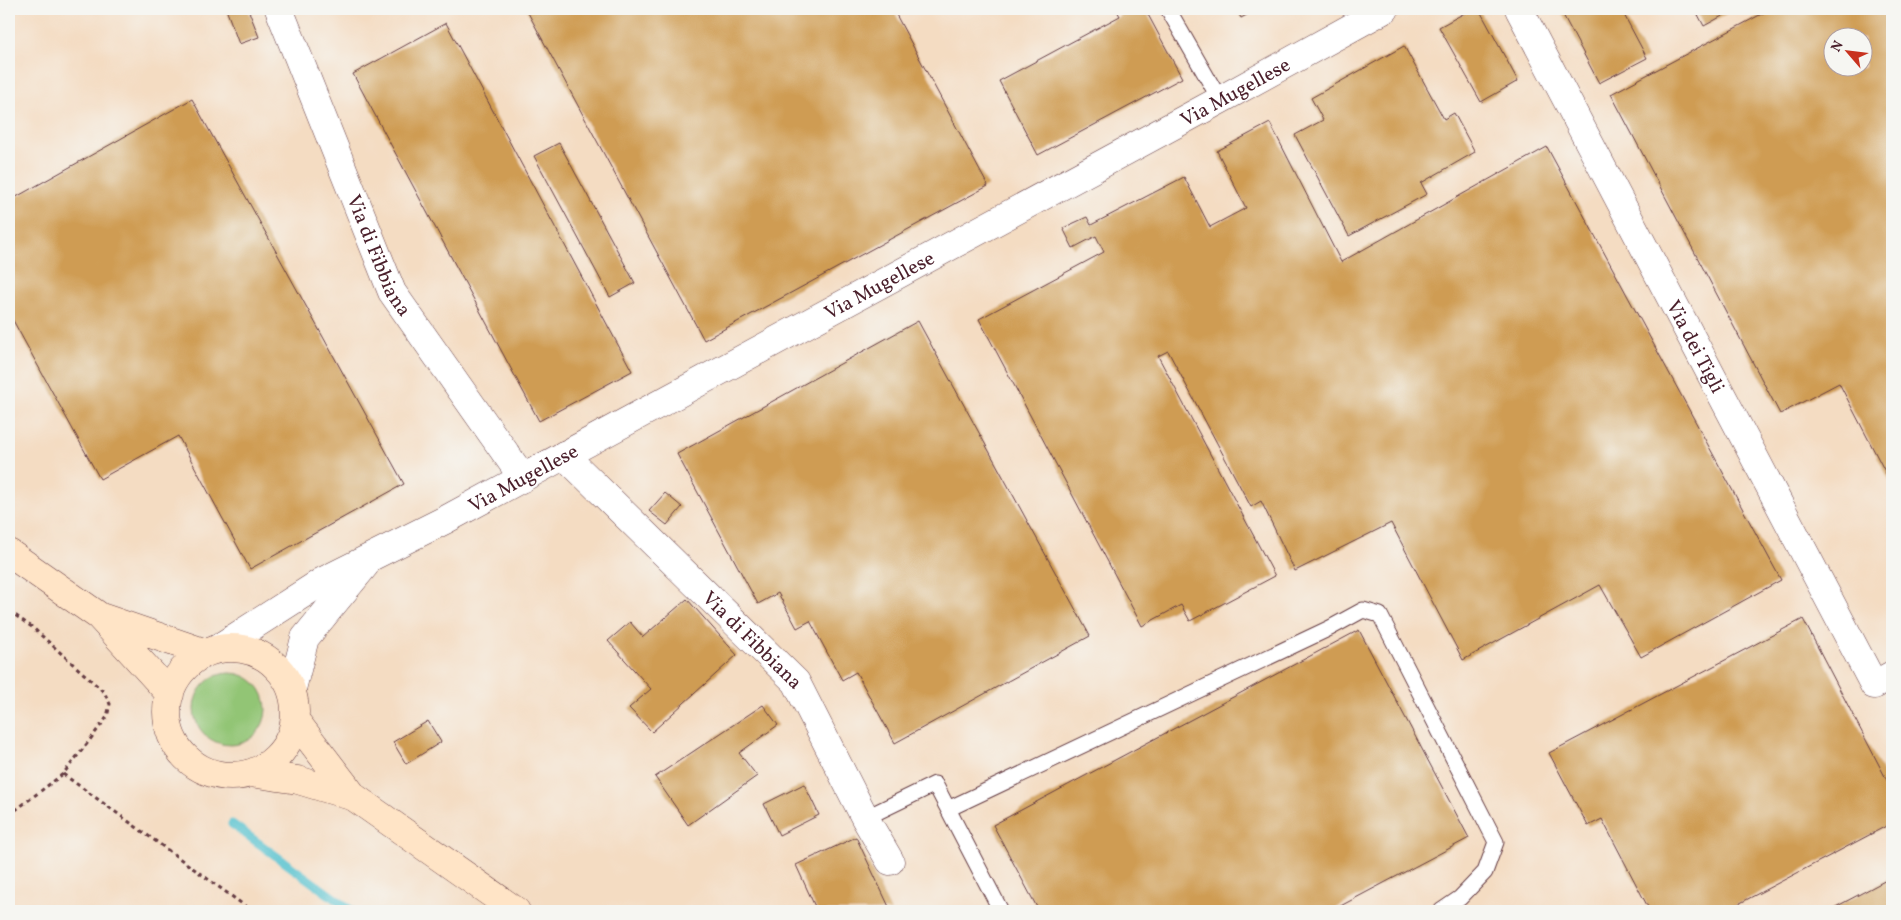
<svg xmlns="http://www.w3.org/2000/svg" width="1901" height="920" font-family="Vollkorn,serif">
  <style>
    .green { fill: #92c575; stroke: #6e7250 }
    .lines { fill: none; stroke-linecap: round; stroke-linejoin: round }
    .stream { stroke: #55c1ce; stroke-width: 9 }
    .building { fill: #cf9c52; fill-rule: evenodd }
    .lane-casing { stroke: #643b42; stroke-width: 17 }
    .street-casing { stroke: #643b42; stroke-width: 29 }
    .secondary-casing { stroke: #643b42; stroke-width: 29 }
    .path { stroke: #643b42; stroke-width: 3; stroke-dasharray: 4 4; stroke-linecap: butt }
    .lane { stroke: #fff; stroke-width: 15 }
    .street { stroke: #fff; stroke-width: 28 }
    .secondary { stroke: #ffe4c6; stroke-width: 28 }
    .labels { text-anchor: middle; stroke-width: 4; stroke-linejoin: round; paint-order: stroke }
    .street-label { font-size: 20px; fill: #4a1f2b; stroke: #f6f6f2 }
  </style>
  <rect width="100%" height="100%" fill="#f6f6f2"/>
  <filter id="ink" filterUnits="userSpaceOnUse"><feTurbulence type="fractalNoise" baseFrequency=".02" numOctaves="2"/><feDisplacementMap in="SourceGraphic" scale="10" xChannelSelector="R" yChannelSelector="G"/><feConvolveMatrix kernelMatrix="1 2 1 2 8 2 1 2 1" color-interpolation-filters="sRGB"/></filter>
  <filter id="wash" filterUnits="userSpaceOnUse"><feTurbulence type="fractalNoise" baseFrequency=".0096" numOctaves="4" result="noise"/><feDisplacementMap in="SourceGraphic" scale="20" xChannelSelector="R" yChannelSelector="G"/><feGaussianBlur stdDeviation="1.12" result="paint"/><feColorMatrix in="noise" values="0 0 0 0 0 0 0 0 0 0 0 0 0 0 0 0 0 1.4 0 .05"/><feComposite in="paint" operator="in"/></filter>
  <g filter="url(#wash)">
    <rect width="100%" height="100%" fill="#f4dcc2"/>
    <path class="green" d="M194 709a36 36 0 1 1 72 0a36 36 0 1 1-72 0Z"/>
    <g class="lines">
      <path class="stream" d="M232,824L352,911"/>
    </g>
    <g id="blocks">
      <path class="building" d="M226,9H248L259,37L239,44Z
        M526,9H893L988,186L704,340Z
        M1116,9H1145L1182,78L1038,155L999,81L1120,16Z
        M1236,9H1258L1241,18Z
        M1472,9H1479L1518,81L1481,102L1439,27Z
        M1560,9H1621L1647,58L1599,83Z
        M1695,9H1735L1704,26Z
        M1771,9H1892V485L1839,383L1780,414L1611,94ZM1834,38H1864V68H1834Z
        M446,23L632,371L539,421L353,74Z
        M1404,46L1444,119L1454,113L1475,152L1421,183L1427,194L1349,236L1295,135L1323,120L1311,98Z
        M192,99L404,484L250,569L178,436L100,479L9,313V201Z
        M1270,123L1341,262L1547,147L1781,580L1641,657L1600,585L1463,660L1391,523L1295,571L1261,501L1251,507L1168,351L1158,356L1275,576L1190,621L1181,605L1142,626L979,319L1104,252L1096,236L1073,248L1063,228L1087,217L1091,225L1184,177L1210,227L1246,208L1217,151Z
        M559,143L635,283L610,297L534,156Z
        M918,321L1090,636L895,743L856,672L842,680L810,621L797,628L778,593L758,604L677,454Z
        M665,493L682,507L667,525L649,511Z
        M687,599L737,655L652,732L629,708L651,689L608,641L630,622L643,637Z
        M1803,619L1892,790V823L1725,911H1650L1602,819L1588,826L1549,753Z
        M1359,630L1469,838L1331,911H1039L993,825Z
        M763,705L778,725L739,753L757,776L688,825L655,777Z
        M428,721L441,742L406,764L393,742Z
        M804,784L819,815L779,835L764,804Z
        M856,837L891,911H817L796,865Z
        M1892,877V911H1828Z"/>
    </g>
  </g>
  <g filter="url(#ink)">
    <use href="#blocks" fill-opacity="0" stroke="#643b42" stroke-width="1"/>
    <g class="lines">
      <defs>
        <path id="lane" d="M1168,9L1220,100
          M948,809L1330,628L1363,610L1380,615L1496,842L1485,872L1460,898L1441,911
          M865,818L935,784L1001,911"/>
        <g id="street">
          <path id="s1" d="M279,9L392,292L523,478"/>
          <path id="s2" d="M1519,9L1874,685L1892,675"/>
          <path id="s3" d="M564,455L796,682L865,818L890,861"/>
          <path id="s4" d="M217,649L323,581L445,520L1220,100L1385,9"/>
          <path d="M292,689L305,638L365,565"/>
        </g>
        <path id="secondary" d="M9,553L99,616L170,694
          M101,617L206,653
          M167 712a64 64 0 1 1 128 0a64 64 0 1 1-128 0Z
          M295,720L354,797L516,911
          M250,773L298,780L354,797"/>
      </defs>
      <use href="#lane" class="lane-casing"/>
      <use href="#street" class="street-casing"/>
      <use href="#secondary" class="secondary-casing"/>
      <path class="path" d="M9,611L32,627L104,692L110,704L107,717L86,745L63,774L17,809L9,812
        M63,774L252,911"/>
      <use href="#lane" class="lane"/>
      <use href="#street" class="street"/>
      <use href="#secondary" class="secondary"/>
    </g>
  </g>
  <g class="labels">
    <g class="street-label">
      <text dy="7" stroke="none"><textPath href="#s4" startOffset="1161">Via Mugellese</textPath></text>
      <text dy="7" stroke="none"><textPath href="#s1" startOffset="266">Via di Fibbiana</textPath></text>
      <text dy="7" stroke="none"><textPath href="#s4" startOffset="756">Via Mugellese</textPath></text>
      <text dy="7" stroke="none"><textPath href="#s2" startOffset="381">Via dei Tigli</textPath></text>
      <text dy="7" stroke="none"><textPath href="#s4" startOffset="351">Via Mugellese</textPath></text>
      <text dy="7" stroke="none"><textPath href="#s3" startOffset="264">Via di Fibbiana</textPath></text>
    </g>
  </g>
  <rect width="1901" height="920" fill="none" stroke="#f6f6f2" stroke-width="30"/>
  <g transform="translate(1848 52) rotate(298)"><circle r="24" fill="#f6f6f2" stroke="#b1a0a2"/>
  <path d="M0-4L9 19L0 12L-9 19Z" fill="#c8321e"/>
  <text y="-8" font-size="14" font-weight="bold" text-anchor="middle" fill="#4a1f2b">N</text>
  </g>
</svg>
